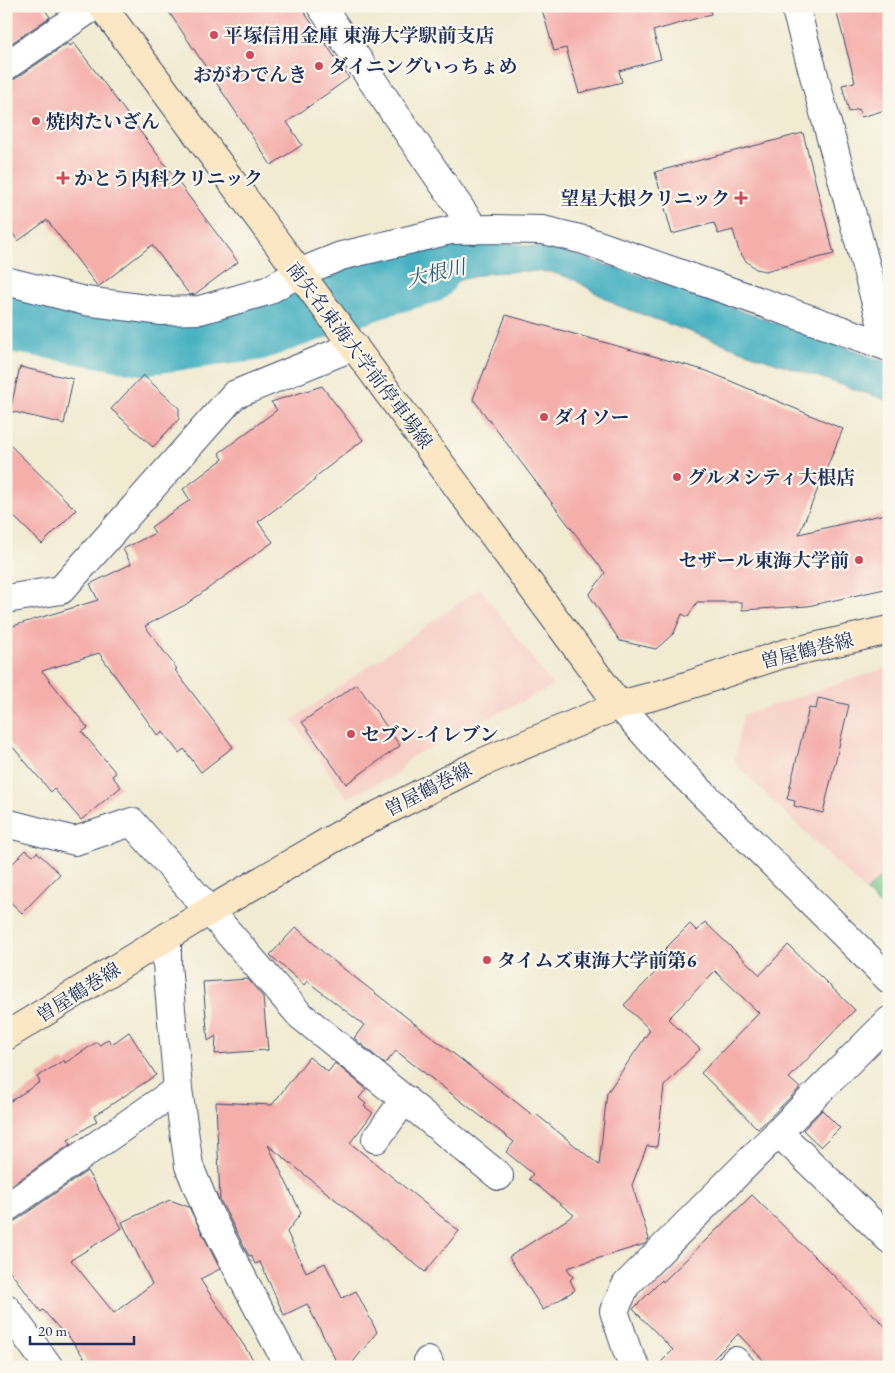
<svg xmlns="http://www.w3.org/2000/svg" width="895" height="1373" font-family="'EB Garamond','Noto Serif JP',serif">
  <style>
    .built { fill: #f7d1c7 }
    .green { fill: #76c889; stroke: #487c74 }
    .water { fill: #44b0c1; stroke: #307090 }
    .pier { fill: #f1ebd2 }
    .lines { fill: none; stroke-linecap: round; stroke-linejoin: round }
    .river { stroke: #44b0c1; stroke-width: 62 }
    .building { fill: #f5afab }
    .minor-casing { stroke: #3b4b6f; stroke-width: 30 }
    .tertiary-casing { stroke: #3b4b6f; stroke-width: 30 }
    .secondary-casing { stroke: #3b4b6f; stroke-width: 30 }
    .minor { stroke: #fff; stroke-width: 28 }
    .tertiary { stroke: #fff; stroke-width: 28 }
    .secondary { stroke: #fbe7c3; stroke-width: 28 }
    .poi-dot { fill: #d1495b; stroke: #fbf7ec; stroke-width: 2 }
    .labels { text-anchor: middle; stroke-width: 4.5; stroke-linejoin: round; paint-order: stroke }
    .poi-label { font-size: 19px; font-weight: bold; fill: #1b2f5e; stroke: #fbf7ec; text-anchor: start }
    .street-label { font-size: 19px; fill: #1b2f5e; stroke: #fbf7ec }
    .water-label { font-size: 20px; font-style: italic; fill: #295c81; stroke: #fbf7ec }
  </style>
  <rect width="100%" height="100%" fill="#fbf7ec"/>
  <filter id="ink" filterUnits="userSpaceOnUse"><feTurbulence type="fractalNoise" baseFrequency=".02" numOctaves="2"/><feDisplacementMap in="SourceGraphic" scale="10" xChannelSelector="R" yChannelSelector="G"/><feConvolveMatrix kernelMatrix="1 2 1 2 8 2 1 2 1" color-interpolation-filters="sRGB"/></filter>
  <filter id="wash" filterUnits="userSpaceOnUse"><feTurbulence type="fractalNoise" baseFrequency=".0096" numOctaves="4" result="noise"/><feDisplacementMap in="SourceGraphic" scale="20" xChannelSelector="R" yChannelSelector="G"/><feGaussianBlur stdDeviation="1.12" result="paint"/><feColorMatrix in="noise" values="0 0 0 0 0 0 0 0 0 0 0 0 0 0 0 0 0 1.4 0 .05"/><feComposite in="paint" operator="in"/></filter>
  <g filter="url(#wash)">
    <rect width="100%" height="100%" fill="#f1ebd2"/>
    <path class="built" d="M480,588L553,686L411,757L395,775L347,798L292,720Z
      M889,667V870L866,892L734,763L743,715Z"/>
    <path class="green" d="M888,869L889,870V914L866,892Z"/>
    <path class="water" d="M498,242L555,249L636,274L889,363V401L768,360L616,305L573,279L550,272L526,271L489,273L460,280L434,296L397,304L309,338L258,356L234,363L195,365L96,360L6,338V300L55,315L115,325L176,328L214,326L246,318L251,326L265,329L281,330L289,327L338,304L368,280L384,273L433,260L446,246Z"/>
    <path class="pier" d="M361,283L382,312L298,345L284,326L337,301Z"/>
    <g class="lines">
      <path class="river" d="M6,320L142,344L255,330L384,285L427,273"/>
    </g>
    <g id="blocks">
      <path class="building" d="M6,6H42L50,17L6,47Z
        M165,6H300L349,78L287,122L302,145L271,165Z
        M541,6H710L711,14L653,31L661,59L619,71L622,82L579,93L566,48L554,51Z
        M835,6H889V109L861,117L859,109L849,112L842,85L855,82Z
        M68,43L70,46L74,43L238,262L195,294L190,295L152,245L98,287L47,220L18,241L6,224V81L15,79Z
        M803,133L834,254L765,271L756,269L746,261L739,251L733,230L718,234L714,223L672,234L655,172Z
        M506,315L707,371L843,429L799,534L889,513V588L808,606L742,610V602H697L688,617L682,614L674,633L656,649L620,641L589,595L605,573L473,399Z
        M20,367L73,379L64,424L10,411Z
        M143,375L179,408V419L153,447L111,409Z
        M322,386L363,440L314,478L315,480L258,522L273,542L185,605L145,626L177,669L175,670L233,747L201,772L184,749L179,753L163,732L158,736L99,653L42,671L88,728L82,732L116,773L112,776L121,787L81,820L54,789L51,792L6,739V628L98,600L90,584L131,564L123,549L155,533L151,527L190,500L183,489L223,459L219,453L277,410L271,402Z
        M6,441L76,510L42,544L6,509Z
        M357,684L400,746L346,784L302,722Z
        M818,698L849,705L823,813L794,806L795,801L787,799L809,708L816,709Z
        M26,850L33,856L37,852L60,874L22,913L6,898V870Z
        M705,922L760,975L788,945L855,1010L789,1078L800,1088L758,1129L701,1073L759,1013L715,971L668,1019L700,1049L664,1086L657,1147L647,1146L632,1185L649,1239L645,1244L567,1268L573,1277L570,1280L575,1290L543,1310L509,1257L574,1215L529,1179L533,1174L506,1152L514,1142L396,1051L385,1064L354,1038L364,1025L307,981L304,985L270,955L296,927L326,955L534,1116L536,1114L599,1165L607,1093L650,1030L624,1005L671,956L664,950L690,924L697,931Z
        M248,979L263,997L268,1050L215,1054L216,1036L208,1041L203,982Z
        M129,1032L156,1075L94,1116L97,1121L68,1140L71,1144L6,1189V1104L40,1082L37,1077L64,1060L65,1063L97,1042L100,1045L108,1039L112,1044Z
        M309,1057L328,1072L335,1063L366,1089L359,1098L366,1104L364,1106L373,1113L350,1143L459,1231L425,1272L268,1145L301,1213L287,1232L306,1272L325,1263L342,1298L356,1291L377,1332L349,1367H339L307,1304L284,1315L260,1262L255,1264L251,1255L249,1256L220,1200L216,1102L272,1105Z
        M822,1110L840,1128L821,1147L803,1130Z
        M87,1171L122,1228L71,1260L114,1313L152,1284L122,1222L170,1200L189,1207L220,1269L200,1279L258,1367H91L66,1333L64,1334L43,1310L41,1312L6,1266V1223L15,1221Z
        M752,1195L889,1330V1367H770L738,1334L705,1367H656L673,1350L633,1309L662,1280L663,1282Z"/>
    </g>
  </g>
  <g filter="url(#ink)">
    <use href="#blocks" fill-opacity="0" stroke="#3b4b6f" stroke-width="1"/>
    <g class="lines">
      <defs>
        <path id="minor" d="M321,6L475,230
          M795,6L888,347
          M6,66L94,6
          M6,281L85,301L162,311L200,310L267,291L299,273L341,256L451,230L494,229L543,230L584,240L889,347
          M6,599L61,590L234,395L354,346
          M6,823L75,841L132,822L300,1015L499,1176
          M167,937V964L178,1089L189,1166L207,1210L289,1367
          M778,1132L889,1239
          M376,1139L405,1099
          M6,1208L178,1089
          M6,1308L49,1367
          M428,1361L430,1367
          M636,1367L628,1353L614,1311L626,1285L889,1021
          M730,1367L735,1361L741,1367"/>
        <path id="tertiary" d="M619,705L662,753L889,979"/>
        <path id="secondary" d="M102,6L619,705
          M6,1036L209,911L348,830L481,763L619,705L665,693L783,654L889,630"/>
      </defs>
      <use href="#minor" class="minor-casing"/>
      <use href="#tertiary" class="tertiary-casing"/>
      <use href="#secondary" class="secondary-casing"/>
      <use href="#minor" class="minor"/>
      <use href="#tertiary" class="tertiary"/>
      <use href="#secondary" class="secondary"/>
    </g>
  </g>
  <g class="poi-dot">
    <circle cx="214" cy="35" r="5"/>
    <circle cx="250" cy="55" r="5"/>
    <circle cx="319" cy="66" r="5"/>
    <circle cx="36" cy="121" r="5"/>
    <path d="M60.5 170.5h5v5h5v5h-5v5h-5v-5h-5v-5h5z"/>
    <path d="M738.5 190.5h5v5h5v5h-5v5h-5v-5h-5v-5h5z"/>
    <circle cx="544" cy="417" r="5"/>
    <circle cx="677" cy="477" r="5"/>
    <circle cx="859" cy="560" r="5"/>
    <circle cx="351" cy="734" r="5"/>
    <circle cx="487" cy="960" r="5"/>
  </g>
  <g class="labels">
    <g class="poi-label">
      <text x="224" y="42">平塚信用金庫 東海大学駅前支店</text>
      <text x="329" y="73">ダイニングいっちょめ</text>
      <text x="250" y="81" text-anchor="middle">おがわでんき</text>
      <text x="46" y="128">焼肉たいざん</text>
      <text x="74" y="185">かとう内科クリニック</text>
      <text x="730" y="205" text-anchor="end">望星大根クリニック</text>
      <text x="554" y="424">ダイソー</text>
      <text x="687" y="484">グルメシティ大根店</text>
      <text x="849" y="567" text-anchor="end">セザール東海大学前</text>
      <text x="361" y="741">セブン-イレブン</text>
      <text x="497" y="967">タイムズ東海大学前第6</text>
    </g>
    <g class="street-label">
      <text transform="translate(360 355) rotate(53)" y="7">南矢名東海大学前停車場線</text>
      <text transform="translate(807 650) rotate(-14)" y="7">曽屋鶴巻線</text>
      <text transform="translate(428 789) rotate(-27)" y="7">曽屋鶴巻線</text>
      <text transform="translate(78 992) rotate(-32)" y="7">曽屋鶴巻線</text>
    </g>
    <g class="water-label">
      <text transform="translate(436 273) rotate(-13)" y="7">大根川</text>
    </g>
  </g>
  <rect width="895" height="1373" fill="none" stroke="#fbf7ec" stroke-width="25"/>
  <path d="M30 1336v8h104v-8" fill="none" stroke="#1b2f5e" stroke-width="2.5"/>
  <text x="38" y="1336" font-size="15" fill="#1b2f5e" stroke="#fbf7ec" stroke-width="4" paint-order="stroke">20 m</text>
</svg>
